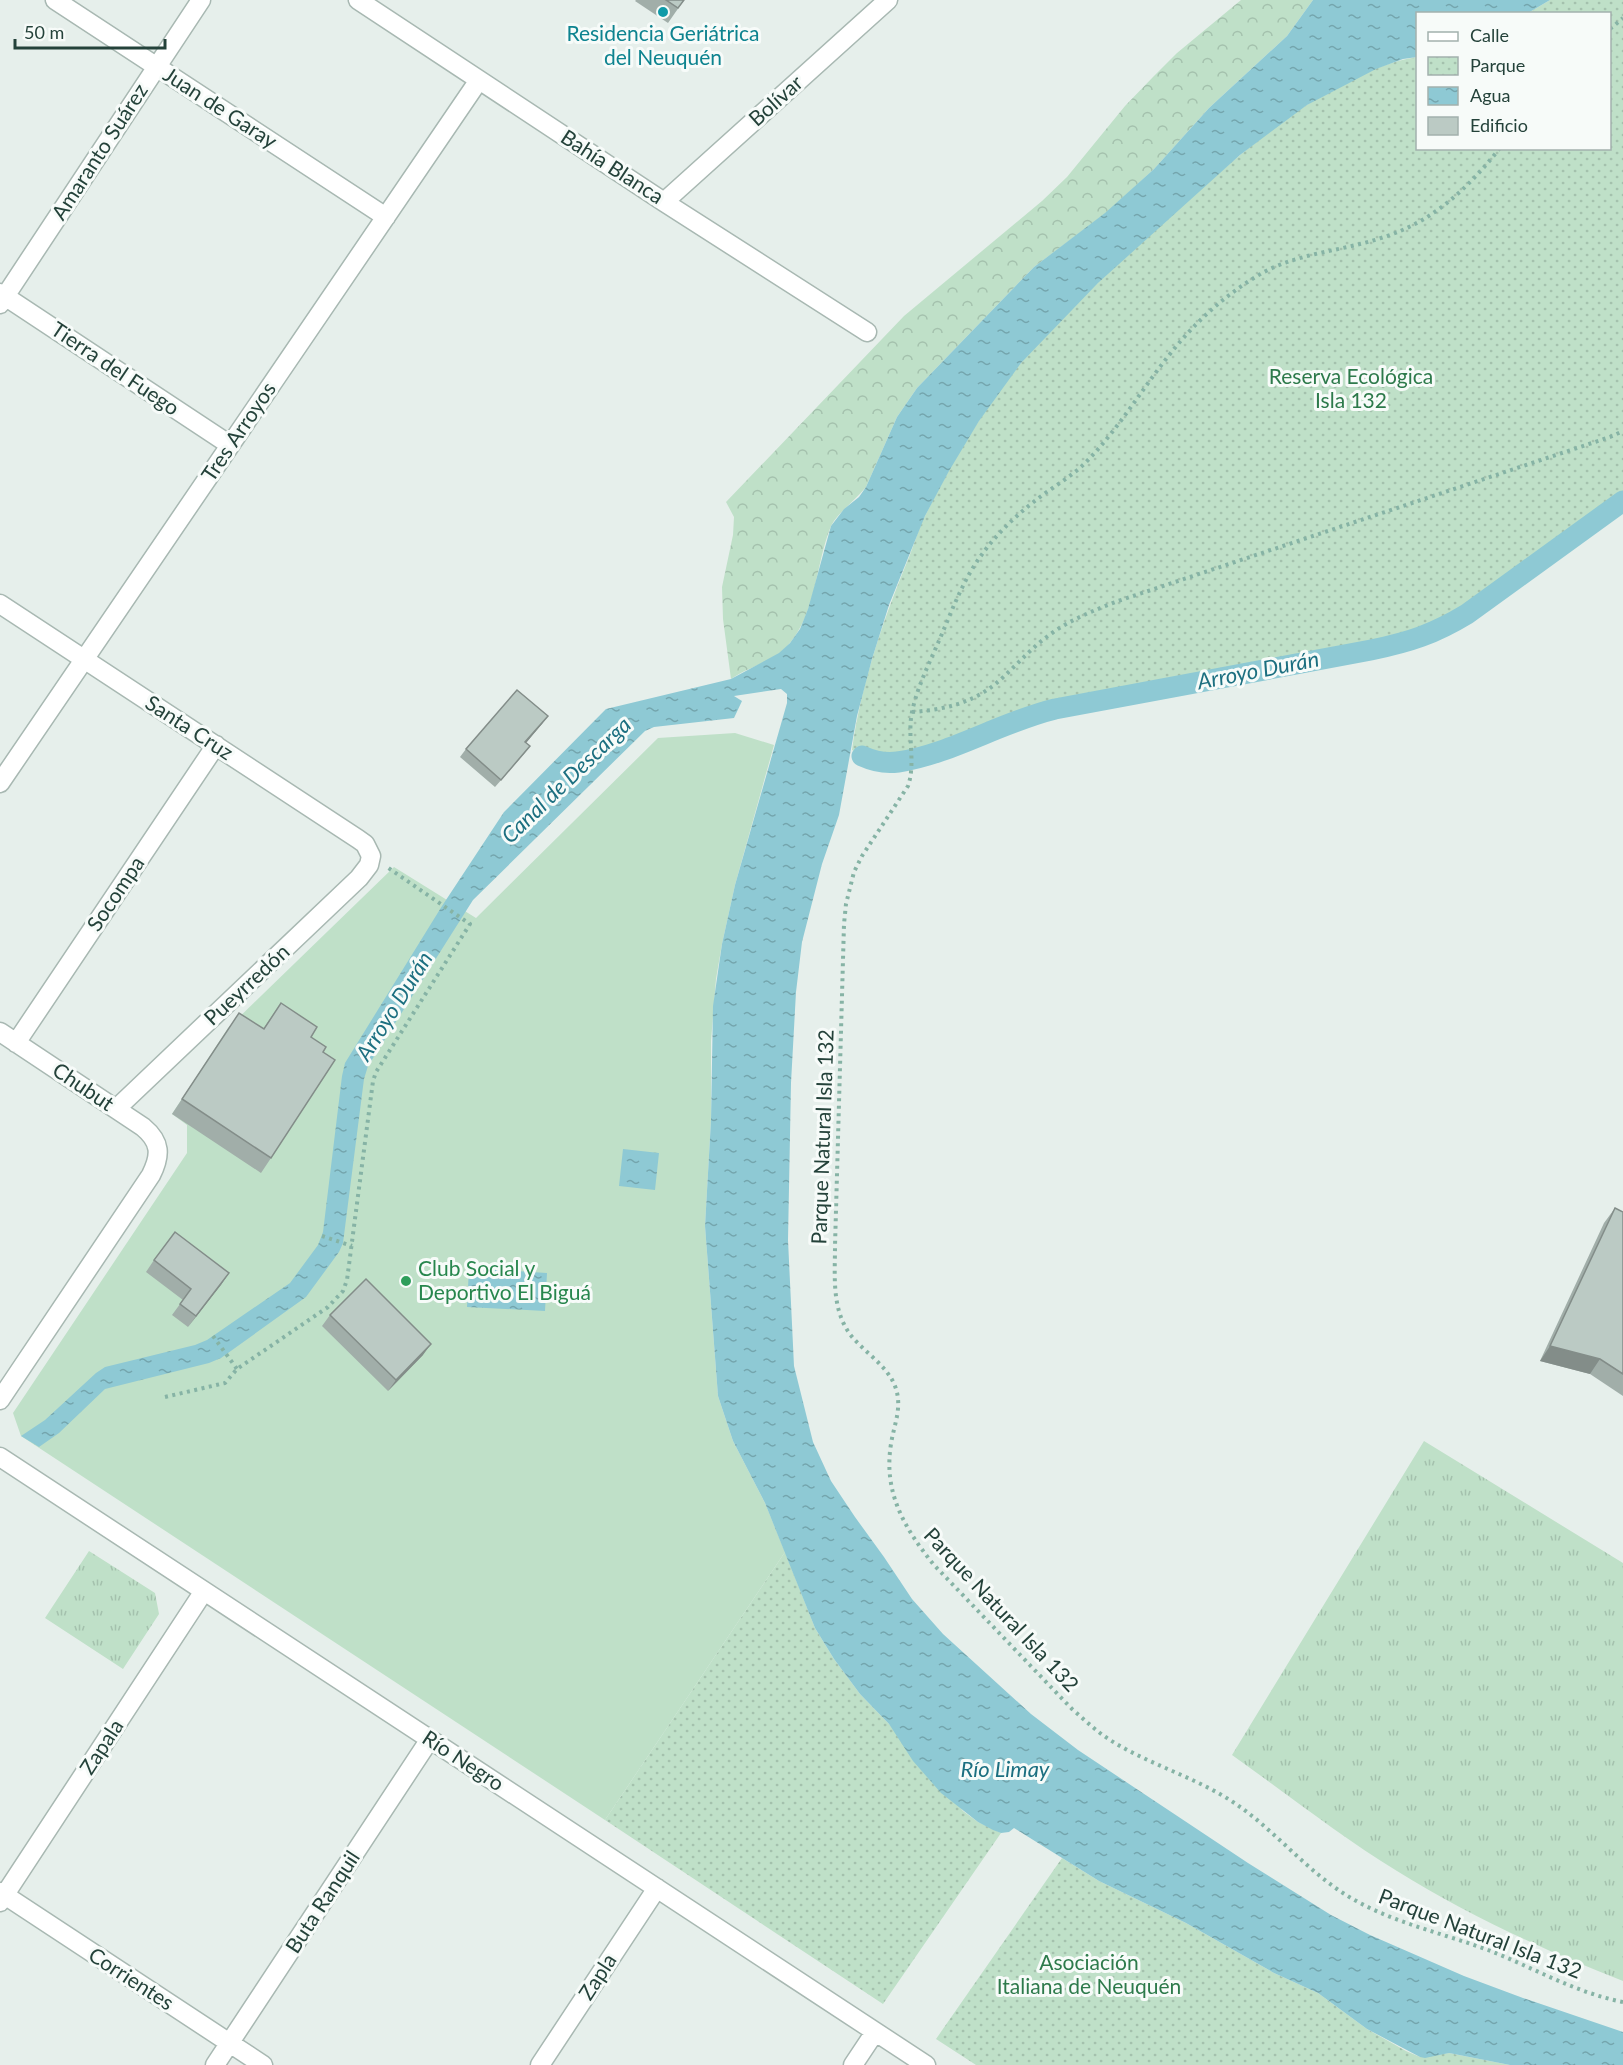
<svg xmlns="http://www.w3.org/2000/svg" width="1623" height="2065" font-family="Lato,sans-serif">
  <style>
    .grass { fill: url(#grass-tufts) }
    .forest { fill: url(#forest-crowns) }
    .park { fill: url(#park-dots) }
    .pitch { fill: #bfe0c8 }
    .water { fill: url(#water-ripples) }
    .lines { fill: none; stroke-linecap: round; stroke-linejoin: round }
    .canal { stroke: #8ec9d4; stroke-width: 21 }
    .minor-casing { stroke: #a8b8b2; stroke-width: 21 }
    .path { stroke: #86b3a5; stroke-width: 4; stroke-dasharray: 3 4.5; stroke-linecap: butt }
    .minor { stroke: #fff; stroke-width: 18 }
    .wall { fill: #a1aea9 }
    .shaded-wall { fill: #838d89 }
    .building { fill: #bbcac4; stroke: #838d89; stroke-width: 1.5 }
    .culture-dot { fill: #0f9aa8; stroke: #f7fbf9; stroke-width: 2 }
    .leisure-dot { fill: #2e9e5b; stroke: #f7fbf9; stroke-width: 2 }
    .labels { text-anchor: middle; stroke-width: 6; stroke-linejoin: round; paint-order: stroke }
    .culture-label { font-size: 21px; fill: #0d838f; stroke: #f7fbf9 }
    .street-label { font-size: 21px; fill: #24423a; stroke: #f7fbf9 }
    .park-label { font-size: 21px; fill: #2d7a4b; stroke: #f7fbf9 }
    .leisure-label { font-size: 21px; fill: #27864d; stroke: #f7fbf9; text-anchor: start }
    .water-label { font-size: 22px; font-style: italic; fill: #1c6f80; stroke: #f7fbf9 }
  </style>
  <defs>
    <pattern id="grass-tufts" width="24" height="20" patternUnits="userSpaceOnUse" patternTransform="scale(1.5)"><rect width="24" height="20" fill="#bfe0c8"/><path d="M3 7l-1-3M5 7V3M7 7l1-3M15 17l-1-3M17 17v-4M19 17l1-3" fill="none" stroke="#a4c1ad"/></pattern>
    <pattern id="forest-crowns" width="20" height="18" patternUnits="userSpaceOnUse" patternTransform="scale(1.5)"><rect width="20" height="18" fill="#bfe0c8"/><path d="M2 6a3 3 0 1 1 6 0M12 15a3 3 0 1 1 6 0" fill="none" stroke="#a4c1ad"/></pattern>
    <pattern id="park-dots" width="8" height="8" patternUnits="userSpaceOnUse" patternTransform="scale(1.5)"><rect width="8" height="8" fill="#bfe0c8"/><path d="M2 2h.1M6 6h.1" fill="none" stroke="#a4c1ad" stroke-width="1.8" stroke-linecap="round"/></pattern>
    <pattern id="water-ripples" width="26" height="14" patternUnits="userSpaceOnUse" patternTransform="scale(1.5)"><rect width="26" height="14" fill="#8ec9d4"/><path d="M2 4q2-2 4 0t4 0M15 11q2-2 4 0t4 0" fill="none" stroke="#74a5ad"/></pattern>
  </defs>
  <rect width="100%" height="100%" fill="#e6efeb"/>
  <path class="grass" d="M1424,1441L1623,1563V1981C1545,1951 1468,1915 1397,1871C1340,1836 1287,1794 1232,1755Z
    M89,1551L155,1593L159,1614L123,1669L45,1618Z"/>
  <path class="forest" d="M1241,0H1313L1287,36L1209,108L1154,169L1106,213L1034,267L917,388L897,417L866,487C855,501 839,511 831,526C814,567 817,622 780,653C765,664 747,668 731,679L723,619L722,587L733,535L734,517L726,502L904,316L1042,201L1067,177L1125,106L1153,77L1177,53Z"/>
  <path class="park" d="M1550,0H1623V501L1467,614C1434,634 1410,642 1371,650L1055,709L1009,722L938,751L896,762L871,760L852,750C861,685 882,623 907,562C914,546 918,529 926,514C952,461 984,408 1021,363C1038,341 1059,321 1079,301C1121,260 1165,219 1210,181C1266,132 1343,69 1417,57L1418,148H1610V14L1528,13Z
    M785,1552L815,1628L834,1659L860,1694L889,1724L963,1811L978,1822L1001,1833L883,2004L605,1820Z
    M1062,1858L1099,1881L1186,1923L1274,1973L1318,1993L1367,2029L1406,2051L1420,2057L1449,2053L1510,2065H976L936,2039Z"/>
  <path class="pitch" d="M735,733L774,745L735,885L722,944L716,979L711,1041V1120L705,1226L718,1396L733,1441L765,1503L785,1552L605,1820L21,1436L13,1413L187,1153V1125L172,1114L228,1028L394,867L476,918L658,738Z"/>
  <path class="water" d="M1313,0H1550L1528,13L1418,14L1417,57L1403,59L1376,69L1307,105L1240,155L1098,283L1021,363L979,421L949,471L925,516L889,605L872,659L857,716L839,815L822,864L802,942L796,992L791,1083L788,1240L794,1366L813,1442L831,1481L855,1517L884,1557L912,1599L943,1634L1031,1714L1078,1750L1248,1863L1331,1915L1370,1935L1464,1976L1523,1998L1623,2032V2065H1510L1449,2053L1425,2058L1420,2057L1367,2029L1318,1993L1274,1973L1186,1923L1099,1881L1014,1828L1009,1832L1001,1833L993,1830L978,1822L941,1793L913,1761L889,1724L860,1694L834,1659L815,1628L765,1503L733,1441L718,1396L705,1226L711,1120L713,1006L722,944L735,885L787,703V694L781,689L734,696L742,701L734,718L654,727L645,731L473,900L368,1066L364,1079L343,1243L339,1252L306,1297L221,1358L209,1363L105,1389L59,1433L39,1447L21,1436L45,1420L96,1373L105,1367L195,1345L207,1340L290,1283L318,1245L323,1232L342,1076L345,1063L442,906L504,812L606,709L731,679L779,653L790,643L800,629L808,609L831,526L844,509L859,497L866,487L897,417L917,388L1034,267L1105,213L1154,169L1209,108L1287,36Z
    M623,1149L659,1153L655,1190L619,1186Z
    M469,1268L547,1273L545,1311L467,1307Z"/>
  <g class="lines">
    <path class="canal" d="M862,756C873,761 885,764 898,762C951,754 1001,722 1055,709L1371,650C1410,642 1434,634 1467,614L1623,501"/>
    <defs>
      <path id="minor" d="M55,0L386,217
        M358,0L664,202L867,332
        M664,202L888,0
        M0,293L230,445
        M0,304L201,0
        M0,604L358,839L365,844L371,856L369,865L359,878L116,1109
        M0,783L479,80
        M0,1032L143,1127C161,1142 161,1155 151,1175L0,1400
        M16,1043L216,745
        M0,1457L926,2065
        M0,1892L263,2065
        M0,1902L204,1591
        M215,2065L430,1739
        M540,2065L657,1888
        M853,2065L875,2032"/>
    </defs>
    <use href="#minor" class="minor-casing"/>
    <path class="path" d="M1610,29L1623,18
      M1500,148C1468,188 1434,221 1384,237C1344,251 1302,252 1264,272C1227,293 1196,321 1170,354C1142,389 1119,428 1088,460C1074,475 1056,485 1040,497C1007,522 980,550 962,588C953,606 946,625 938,643C928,666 917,688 912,712C907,737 916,763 908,786L862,856L854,872L846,904L844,924L835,1246C835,1277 831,1312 853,1338C867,1354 887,1366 895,1386C903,1407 894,1424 891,1444C883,1493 905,1529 934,1565L1072,1709C1086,1721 1099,1734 1115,1743C1150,1764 1190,1776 1225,1797C1267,1822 1297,1861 1337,1889C1383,1921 1437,1931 1488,1950C1532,1967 1576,1993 1623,2002
      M912,712C941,710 970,704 994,685C1014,669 1030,648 1052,633C1072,619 1095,610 1118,601L1610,437L1623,431
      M322,1236L352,1246
      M213,1336L237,1369
      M165,1397L225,1383L237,1369L328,1307L343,1291L347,1280L373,1081L376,1072L470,924L387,867"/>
    <use href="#minor" class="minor"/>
  </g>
  <path class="wall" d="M636,0H684L668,23L635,1Z
    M548,716L526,743L530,746L524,754L495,787L460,757L466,749Z
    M281,1003L311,1037L323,1052L271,1158L261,1173L172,1114L239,1013L263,1029Z
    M1615,1208L1623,1212V1396L1590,1374L1540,1361L1604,1223Z
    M154,1260L229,1273L188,1327L172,1315L183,1300L146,1272Z
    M330,1315L423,1355L388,1391L322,1326Z"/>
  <path class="shaded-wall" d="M548,716L542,724L520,750L525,742Z
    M229,1273L221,1285L188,1327L196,1316Z
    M431,1344L423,1355L388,1391L396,1380Z
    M1550,1346L1600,1359L1590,1374L1540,1361Z"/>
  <path class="building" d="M666,0H684L678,8Z
    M517,690L548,716L525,742L530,746L501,780L466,749Z
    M281,1003L317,1027L311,1037L326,1047L323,1052L335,1060L271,1158L182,1099L239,1013L264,1029Z
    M1615,1208L1623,1212V1374L1600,1359L1550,1346Z
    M175,1232L229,1273L196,1316L180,1304L191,1289L154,1260Z
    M366,1279L431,1344L396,1380L330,1315Z"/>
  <circle class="culture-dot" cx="663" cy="12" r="6"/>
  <circle class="leisure-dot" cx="406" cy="1281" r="6"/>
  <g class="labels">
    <g class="culture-label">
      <text x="663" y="41">Residencia Geriátrica<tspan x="663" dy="24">del Neuquén</tspan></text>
    </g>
    <g class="street-label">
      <text transform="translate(776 101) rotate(-42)" y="7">Bolívar</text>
      <text transform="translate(220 108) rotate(33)" y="7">Juan de Garay</text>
      <text transform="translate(100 152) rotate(-57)" y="7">Amaranto Suárez</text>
      <text transform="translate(612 167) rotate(33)" y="7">Bahía Blanca</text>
      <text transform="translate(115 369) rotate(34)" y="7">Tierra del Fuego</text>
      <text transform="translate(239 432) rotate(-56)" y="7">Tres Arroyos</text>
      <text transform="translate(189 728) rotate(33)" y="7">Santa Cruz</text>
      <text transform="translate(116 894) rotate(-56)" y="7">Socompa</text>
      <text transform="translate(247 985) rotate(-43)" y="7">Pueyrredón</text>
      <text transform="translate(83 1087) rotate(34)" y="7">Chubut</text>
      <text transform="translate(823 1137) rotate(-88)" y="7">Parque Natural Isla 132</text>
      <text transform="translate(1001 1610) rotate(47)" y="7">Parque Natural Isla 132</text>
      <text transform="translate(102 1747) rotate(-57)" y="7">Zapala</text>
      <text transform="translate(463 1761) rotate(33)" y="7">Río Negro</text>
      <text transform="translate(323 1902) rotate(-57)" y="7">Buta Ranquil</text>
      <text transform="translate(1480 1934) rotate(21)" y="7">Parque Natural Isla 132</text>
      <text transform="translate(598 1977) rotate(-57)" y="7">Zapla</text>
      <text transform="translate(131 1979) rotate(33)" y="7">Corrientes</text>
    </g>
    <g class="park-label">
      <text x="1351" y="384">Reserva Ecológica<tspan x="1351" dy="24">Isla 132</tspan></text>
      <text x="1089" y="1970">Asociación<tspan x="1089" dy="24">Italiana de Neuquén</tspan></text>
    </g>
    <g class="leisure-label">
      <text x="418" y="1276">Club Social y<tspan x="418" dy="24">Deportivo El Biguá</tspan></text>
    </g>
    <g class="water-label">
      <text transform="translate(1258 670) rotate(-11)" y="8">Arroyo Durán</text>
      <text transform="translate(566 780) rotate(-44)" y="8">Canal de Descarga</text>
      <text transform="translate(394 1006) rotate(-58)" y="8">Arroyo Durán</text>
      <text x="1005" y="1777">Río Limay</text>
    </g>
  </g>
  <rect x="1416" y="12" width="195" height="138" fill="#f7fbf9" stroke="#a3b1ad" stroke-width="1.5"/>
  <rect x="1428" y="32" width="30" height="9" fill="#ffffff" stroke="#a3b1ad" stroke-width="1.5"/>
  <text x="1470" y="42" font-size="18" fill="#24423a">Calle</text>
  <rect x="1428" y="57" width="30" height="18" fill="url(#park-dots)" stroke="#a3b1ad" stroke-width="1.5"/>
  <text x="1470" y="72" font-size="18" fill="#24423a">Parque</text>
  <rect x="1428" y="87" width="30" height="18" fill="url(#water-ripples)" stroke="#a3b1ad" stroke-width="1.5"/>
  <text x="1470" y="102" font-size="18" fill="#24423a">Agua</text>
  <rect x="1428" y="117" width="30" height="18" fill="#bbcac4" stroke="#a3b1ad" stroke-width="1.5"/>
  <text x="1470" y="132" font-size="18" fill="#24423a">Edificio</text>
  <path d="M15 39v9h150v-9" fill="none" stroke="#24423a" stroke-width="3"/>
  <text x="24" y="39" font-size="18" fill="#24423a" stroke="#f7fbf9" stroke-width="4.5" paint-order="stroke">50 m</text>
</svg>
